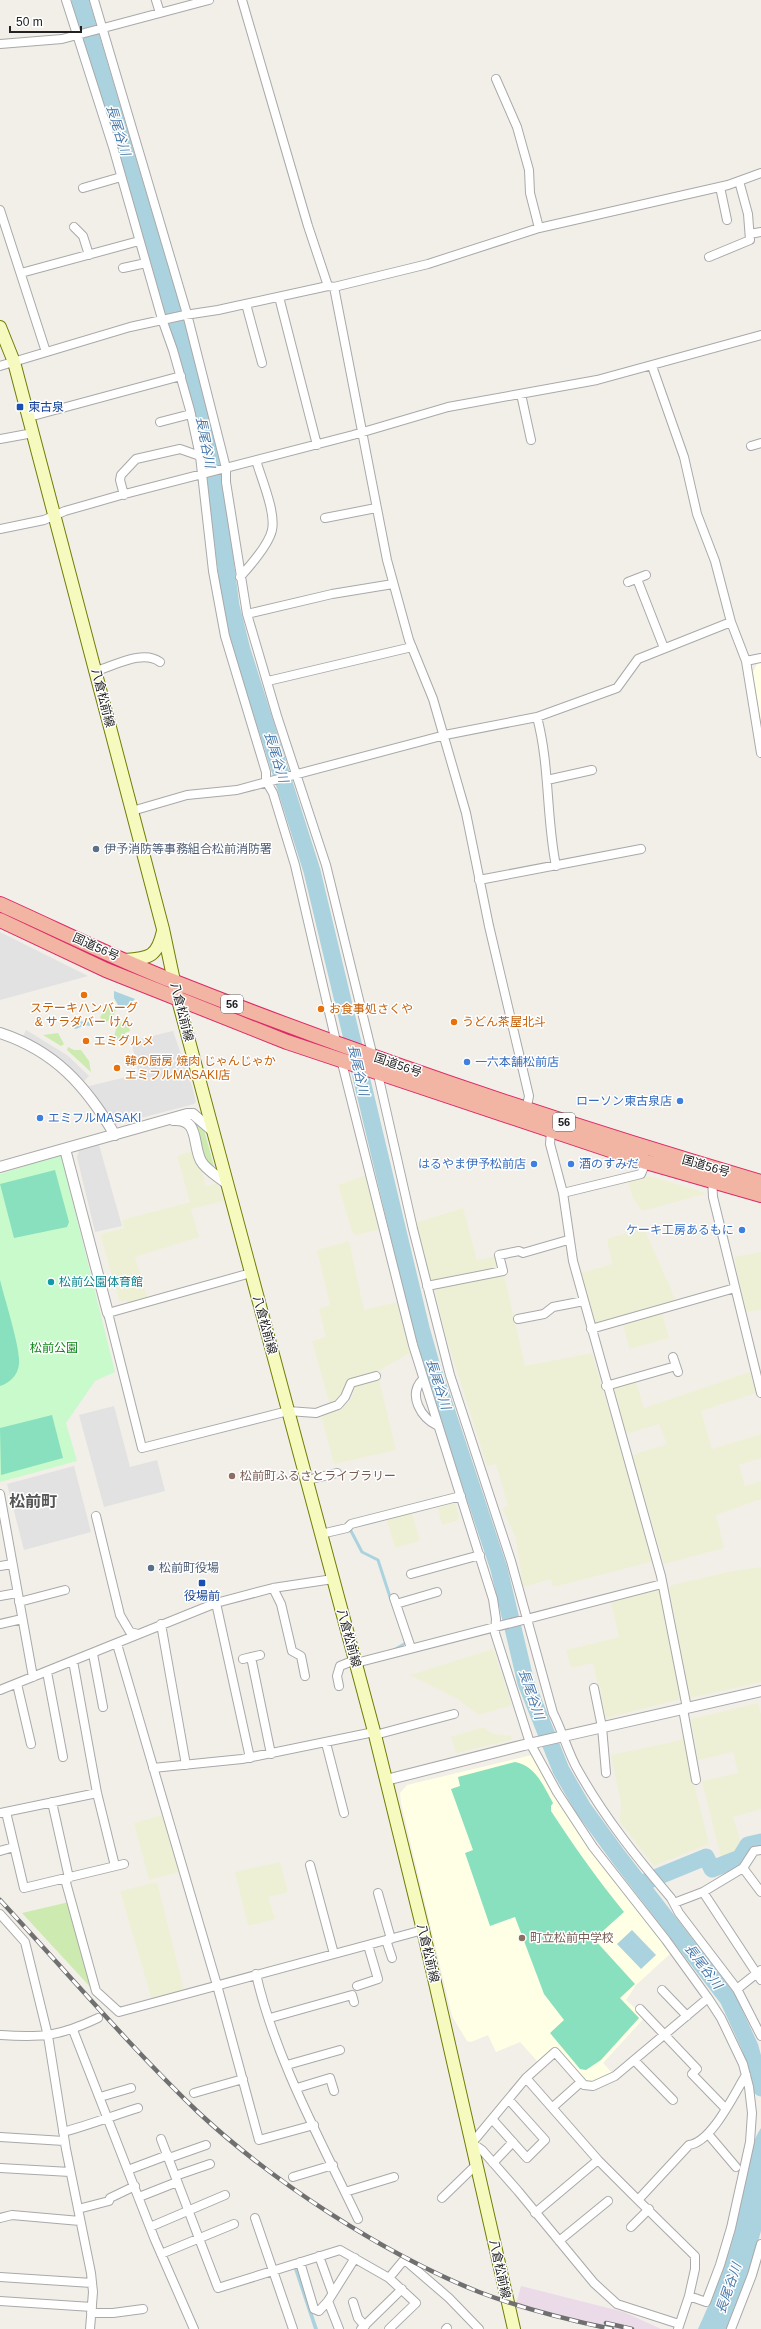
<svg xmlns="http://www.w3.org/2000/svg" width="761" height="2329" font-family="Helvetica,'Noto Sans JP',sans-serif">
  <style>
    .industrial { fill: #ebdbe8 }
    .education { fill: #ffffe5 }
    .farmland { fill: #eef0d5 }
    .grass { fill: #cdebb0 }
    .park { fill: #c8facc }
    .pitch { fill: #88e0be }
    .parking { fill: #e2e2e2 }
    .water { fill: #aad3df }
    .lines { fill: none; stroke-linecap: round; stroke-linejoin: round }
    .stream { stroke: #aad3df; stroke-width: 3 }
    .river { stroke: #aad3df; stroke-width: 17 }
    .minor-casing { stroke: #a9a9a9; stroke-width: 10 }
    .tertiary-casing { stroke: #a9a9a9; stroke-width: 12 }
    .secondary-casing { stroke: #707d05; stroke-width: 14 }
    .trunk-casing { stroke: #dc2a67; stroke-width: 16 }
    .minor { stroke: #fff; stroke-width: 8 }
    .tertiary { stroke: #fff; stroke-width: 10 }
    .secondary { stroke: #f7fabf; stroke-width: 12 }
    .trunk { stroke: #f2b4a3; stroke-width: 14 }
    .rail-casing { stroke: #707070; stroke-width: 4.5 }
    .rail { stroke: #fff; stroke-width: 3; stroke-dasharray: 9; stroke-linecap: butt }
    .transit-dot { fill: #1a4fb4; stroke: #fff; stroke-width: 1.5 }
    .service-dot { fill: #5c6f8a; stroke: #fff; stroke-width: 1.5 }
    .food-dot { fill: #e8710a; stroke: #fff; stroke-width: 1.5 }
    .shop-dot { fill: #3f7fe0; stroke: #fff; stroke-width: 1.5 }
    .culture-dot { fill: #0f9aa8; stroke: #fff; stroke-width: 1.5 }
    .education-dot { fill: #8d6e63; stroke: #fff; stroke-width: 1.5 }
    .labels { text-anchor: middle; stroke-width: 3; stroke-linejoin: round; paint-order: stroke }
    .shield { fill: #fff; stroke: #646464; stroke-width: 1 }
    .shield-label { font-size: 11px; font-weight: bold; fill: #222 }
    .transit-label { font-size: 12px; fill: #164399; stroke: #fff; text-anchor: start }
    .street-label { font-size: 12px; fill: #222; stroke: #fff }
    .service-label { font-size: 12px; fill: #4e5e75; stroke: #fff; text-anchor: start }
    .food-label { font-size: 12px; fill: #c56008; stroke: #fff; text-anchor: start }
    .shop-label { font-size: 12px; fill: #366cbe; stroke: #fff; text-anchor: start }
    .culture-label { font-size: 12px; fill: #0d838f; stroke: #fff; text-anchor: start }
    .park-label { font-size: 12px; fill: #0c8416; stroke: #fff }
    .education-label { font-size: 12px; fill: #785e54; stroke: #fff; text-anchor: start }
    .water-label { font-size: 13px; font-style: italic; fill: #4a7aab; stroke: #fff }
    .district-label { font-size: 16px; font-weight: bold; fill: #555; stroke: #fff }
  </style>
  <rect width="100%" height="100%" fill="#f2efe9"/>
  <path class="industrial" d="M521,2286L624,2312L661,2329H602L515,2308Z"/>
  <path class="education" d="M758,662H761V725L753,672Z
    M532,1755L671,1953L636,1985L626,2000L645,2017L603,2063L614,2075L596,2083H586L556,2047L538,2062L520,2042L496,2052L488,2035L471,2042L467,2041L452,2016L401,1803L400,1793L407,1785Z"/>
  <path class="farmland" d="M196,1150L206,1186L218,1183L224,1201L191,1209L199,1237L135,1257L148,1299L128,1304L127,1300L121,1302L119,1300L100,1234L124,1228L122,1220L190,1202L177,1156Z
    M369,1174L382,1229L356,1235L353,1234L338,1185Z
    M650,1176L703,1192L705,1194L642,1211L633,1198L628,1182Z
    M463,1208L477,1260L498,1256L501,1270L429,1283L415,1223Z
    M644,1228L676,1301L597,1323L593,1321L581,1273L612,1264L607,1239Z
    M349,1241L364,1310L397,1302L410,1353L373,1374L348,1381L342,1396L330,1405L312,1341L326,1337L319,1309L330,1305L317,1250Z
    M761,1252V1310L745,1312L734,1257Z
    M504,1275L525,1366L592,1353L654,1561L553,1587L551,1579L523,1587L516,1538L502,1508L508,1506L496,1464L487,1466L446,1337L434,1288Z
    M662,1313L669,1338L629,1349L623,1324Z
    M750,1372L756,1393L701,1411L712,1449L761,1434V1458L739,1465L745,1486L761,1481V1499L716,1515L724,1548L664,1564L632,1455L667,1444L659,1424L626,1434L612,1392L614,1388L636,1382L644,1408Z
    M379,1379L396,1450L334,1464L321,1415L345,1405L351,1399L355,1386Z
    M455,1503L459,1517L456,1521L442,1525L438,1508Z
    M412,1513L420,1541L395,1548L387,1520Z
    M761,1567V1682L690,1698L669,1588L672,1585L732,1571Z
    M660,1590L681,1699L606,1718L600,1692L602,1691L600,1686H598L593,1663L571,1668L566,1650L619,1637L611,1602Z
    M493,1649L512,1705L479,1715L456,1698L410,1675Z
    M758,1703L761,1714V1809L733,1817L743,1848L741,1853L722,1861L702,1781L738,1773L733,1752L698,1760L691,1719Z
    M483,1727L494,1734L512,1736L511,1740L456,1753L451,1737Z
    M686,1739L692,1776L709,1844L654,1866L620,1822L621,1803L611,1755Z
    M163,1815L179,1872L149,1880L134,1823Z
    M280,1862L288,1892L268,1897L275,1919L248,1926L235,1872Z
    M157,1882L184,1990L152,2000L120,1891Z"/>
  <path class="grass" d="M109,1004L116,1010L112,1018L105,1023L100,1017Z
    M126,1016L130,1031L125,1033L126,1038L113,1041L116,1029Z
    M58,1033L64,1044L61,1046L43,1035Z
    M68,1047L74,1050H81L89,1061L91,1072L67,1050Z
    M188,1116L203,1126L215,1170L204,1162Z
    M69,1902L93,1990L22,1913Z"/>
  <path class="park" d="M61,1155L115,1372L95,1381L66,1423L77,1461L0,1482V1174Z"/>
  <path class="pitch" d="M55,1170L69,1222L67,1227L14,1238L0,1184Z
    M0,1280C4,1297 21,1349 19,1364C18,1375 10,1383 0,1386Z
    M52,1415L63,1458L1,1475L0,1428Z
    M515,1762C536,1766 544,1787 553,1803L551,1806V1811C574,1846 597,1879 624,1912L594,1939L635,1984L620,1998L639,2018L601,2060L586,2070L580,2069L550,2033L564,2020L544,1994L515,1917L490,1926L465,1853L473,1850L451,1789L460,1786L458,1777Z"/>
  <path class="parking" d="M0,932L88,976L0,1000Z
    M26,1030L67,1055L89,1076L84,1081L59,1058L23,1036Z
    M173,1031L192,1086L196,1102L194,1104L114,1125L89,1086L139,1074L131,1041Z
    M99,1145L122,1226L95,1232L77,1157L79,1151Z
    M114,1406L130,1467L157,1460L165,1491L104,1507L79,1415Z
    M74,1466L91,1532L24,1550L7,1484Z"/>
  <path class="water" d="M114,991L135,999L127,1007L118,1005L114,998Z
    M96,1020L90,1026L85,1025L76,1029L73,1028V1024L78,1021L88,1022Z
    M632,1930L656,1955L641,1969L617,1944Z
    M761,2128V2231L748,2277L727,2329H698C712,2298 726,2265 735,2231C742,2204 746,2149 761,2128Z
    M297,2268L318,2329H314L294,2269Z"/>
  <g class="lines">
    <path class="stream" d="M351,1531L362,1552L378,1560L391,1600
      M392,1651L406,1643V1641"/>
    <path class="river" d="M80,0L181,339L206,432L218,505L231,606L242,650L312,871L421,1328L432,1367L499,1569L526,1683L561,1770L583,1808L618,1856L728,1999L750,2047L761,2088
      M640,1884L706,1857L712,1869L740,1858L748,1845L761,1842"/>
    <defs>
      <path id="minor" d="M66,0L113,147L162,319L173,350L190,410L200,456L213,571L225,636L266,772V781L273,793L295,865L337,1046
        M94,0L187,314L226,468V482L247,614L277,716L326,865L373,1057
        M156,0L160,13
        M242,0L308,226L328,286
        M0,44L62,39L209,0
        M496,79L517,127L529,170L530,193L539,228
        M720,187L727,220
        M83,188L121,177
        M0,210L46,352
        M74,227L83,236L89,255
        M750,234L761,232
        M709,257L750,240L748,214L739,181
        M123,268L146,263
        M21,273L139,241
        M334,287L387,560L409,640L433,699L466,813L489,926L529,1096L526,1111
        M279,297L317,445
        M246,304L262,363
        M0,366L130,327L185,315L218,310L328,286L334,287L428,264L539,228L728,185L761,173
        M652,366L684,457L697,514L715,561L731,622L746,661L761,753
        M521,394L531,440
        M29,417L181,376
        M160,422L191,414
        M0,439L33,433
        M751,446L761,443
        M124,495L120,480L121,475L136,459L180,449L200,456
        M325,518L376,508
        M0,529L44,520L65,511L121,495L353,435L448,407L597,380L761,335
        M240,577C250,566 269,544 272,530C276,512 261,478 256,460
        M637,579L664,648
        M628,582L646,575
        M247,614L332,594L393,584
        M746,661L761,658
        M96,671C114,666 143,649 160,662
        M268,681L412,647
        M537,717C550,766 546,817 556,866
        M547,780L592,770
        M132,811L187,795L237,790L445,735L537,717L617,688L638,659L731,622
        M479,880L641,849
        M341,1059L413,1345L493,1599L496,1619L495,1633L530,1743L557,1792L593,1847L666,1940L708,1998L721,2018L743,2064L749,2087L752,2113L750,2142L731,2228L720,2265L706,2302L689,2296L678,2329
        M377,1070L413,1229L450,1375L511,1561L553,1713C563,1732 568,1754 579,1772C605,1818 637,1858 671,1898L679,1913L737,1989L761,2036
        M551,1131L550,1144L563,1193L573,1261L661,1576L687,1708
        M712,1178L713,1197L761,1393
        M563,1193L641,1174L646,1162
        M251,1273L108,1313L142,1448L288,1411L316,1413L324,1410L338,1405L345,1397L351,1383L376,1376
        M427,1286L503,1271L499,1255L519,1251L523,1253L568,1240
        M518,1319L544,1314L553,1307L584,1301
        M591,1329L735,1288
        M673,1357L678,1372
        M423,1379C407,1395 421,1418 438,1426
        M606,1386L676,1366
        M307,1480L337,1473
        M0,1494L33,1677
        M96,1516L120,1615L130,1632L138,1634
        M321,1534L347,1528L351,1524L461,1496
        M0,1566L12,1564
        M411,1574L480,1555
        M273,1588L281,1604L292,1651L301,1656L305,1676
        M0,1596L17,1593
        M394,1598L411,1648
        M19,1602L65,1590
        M216,1603L250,1758
        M396,1604L437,1592
        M0,1624L22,1619
        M161,1624L186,1765
        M117,1644L217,1985L259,2140L314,2125
        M93,1654L103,1707
        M251,1657L271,1754
        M243,1659L260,1655
        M73,1661L97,1793L115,1866
        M356,1663L662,1584
        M47,1672L63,1757
        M17,1684L31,1744
        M339,1686L337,1676L340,1666L355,1660
        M594,1688L602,1727L606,1773
        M0,1690L216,1603L273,1588L333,1579
        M683,1709L696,1780
        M375,1735L454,1714
        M326,1743L344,1813
        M153,1768L242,1759L374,1732
        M52,1802L69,1878
        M6,1812L24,1888L124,1864
        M0,1813L97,1793
        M0,1851L14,1847
        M310,1865L334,1954
        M743,1868L761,1892
        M65,1879L96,1991L119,2012L423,1930
        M703,1892L761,1980
        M378,1893L391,1939
        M674,1903L703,1892L743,1868L754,1851L761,1850
        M0,1914L25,1942L48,2036L66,2149L91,2273L93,2292L90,2329
        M386,1940L392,1958
        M256,1974C275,2058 321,2141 358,2219
        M357,1986L378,1979L368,1945
        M737,1989L761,1970
        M662,1990L687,2016
        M640,2009L697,2069L692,2074L725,2108
        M270,2018L352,1995L354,2002
        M73,2030L155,2240L194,2329
        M1,2035C42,2038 60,2036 98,2018
        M634,2060L673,2100
        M287,2065L340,2050
        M526,2078L598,2160L638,2200
        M297,2088L330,2078L334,2091
        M194,2093L243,2079
        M100,2097L131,2088
        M553,2107L581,2082
        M492,2119L527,2158L545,2140L509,2100
        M63,2132C89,2125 112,2116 138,2108
        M708,2134L736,2167
        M0,2137L64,2141
        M161,2139L218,2288L340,2250L389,2278L416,2303L389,2329
        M169,2158L206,2145
        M493,2163L513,2142
        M0,2168L70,2172
        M128,2170L168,2155
        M175,2176L210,2164
        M293,2177L333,2165
        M345,2192L394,2177
        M139,2197L177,2182
        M442,2198L477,2164
        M78,2209L109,2201L110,2198L135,2186
        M535,2213L598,2160
        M0,2218L12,2215L80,2221
        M255,2218L293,2329
        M150,2227L225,2195
        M631,2227L649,2209
        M559,2241L608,2201
        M161,2254L234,2224
        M319,2256L332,2292
        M300,2262L314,2309L319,2311L328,2301L355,2258
        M0,2277L92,2283
        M389,2278L403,2261H406L449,2298L479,2329
        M689,2296L695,2269V2256L638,2200L689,2145C712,2142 734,2094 746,2075
        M0,2301L92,2307
        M328,2301L339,2329
        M353,2302L358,2318L365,2326
        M91,2313H113L143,2309
        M679,2324L617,2304L594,2283L518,2191L482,2150L472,2143L526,2078L555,2052L584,2085L593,2086L615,2076L708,1998
        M361,2329L402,2289
        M446,2329L447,2328
        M731,2329L752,2275L761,2244"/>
      <path id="tertiary" d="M0,1033C55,1051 86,1086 115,1135
        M173,1120C200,1118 192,1144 201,1161C206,1170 219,1177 227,1184
        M65,1149L108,1313
        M0,1167L187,1114H193L214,1132
        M386,1780L524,1745L761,1691"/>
      <path id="secondary" d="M0,327L14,362L163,929L178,1000L375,1735L423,1930L514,2329
        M125,960C150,958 157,957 163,931"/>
      <path id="trunk" d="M0,904C58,930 116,959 175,982C367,1058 563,1124 761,1182
        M0,920L106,970L287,1042L646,1162L761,1195"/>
    </defs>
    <use href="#minor" class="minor-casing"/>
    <use href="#tertiary" class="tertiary-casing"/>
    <use href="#secondary" class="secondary-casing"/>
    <use href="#trunk" class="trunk-casing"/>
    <use href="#minor" class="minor"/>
    <use href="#tertiary" class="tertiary"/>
    <use href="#secondary" class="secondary"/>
    <use href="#trunk" class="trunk"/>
    <defs>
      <path id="rail" d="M0,1900C65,1970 130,2047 199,2113C273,2182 384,2254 479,2292C521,2308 567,2320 612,2329
        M606,2323L632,2329"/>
    </defs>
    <use href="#rail" class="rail-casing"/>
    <use href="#rail" class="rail"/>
  </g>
  <g class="transit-dot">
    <rect x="16" y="403" width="8" height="8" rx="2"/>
    <rect x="198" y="1579" width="8" height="8" rx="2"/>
  </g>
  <g class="service-dot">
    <circle cx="96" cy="849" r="4"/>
    <circle cx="151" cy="1568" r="4"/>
  </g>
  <g class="food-dot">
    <circle cx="84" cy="995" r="4"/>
    <circle cx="321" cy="1009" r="4"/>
    <circle cx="454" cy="1022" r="4"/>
    <circle cx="86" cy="1041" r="4"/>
    <circle cx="117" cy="1068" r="4"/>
  </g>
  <g class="shop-dot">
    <circle cx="467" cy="1062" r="4"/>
    <circle cx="680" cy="1101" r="4"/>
    <circle cx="40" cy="1118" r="4"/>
    <circle cx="534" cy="1164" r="4"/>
    <circle cx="571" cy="1164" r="4"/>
    <circle cx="742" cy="1230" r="4"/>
  </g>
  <circle class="culture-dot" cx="51" cy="1282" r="4"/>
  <g class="education-dot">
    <circle cx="232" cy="1476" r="4"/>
    <circle cx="522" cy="1938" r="4"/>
  </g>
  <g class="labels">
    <g class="shield">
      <rect x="221" y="995" width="22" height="18" rx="3"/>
      <rect x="553" y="1113" width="22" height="18" rx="3"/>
    </g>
    <g class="shield-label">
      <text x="232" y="1008">56</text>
      <text x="564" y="1126">56</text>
    </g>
    <g class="transit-label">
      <text x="28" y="411">東古泉</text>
      <text x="202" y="1600" text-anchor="middle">役場前</text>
    </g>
    <g class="street-label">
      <text transform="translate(103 698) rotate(76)" y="4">八倉松前線</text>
      <text transform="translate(96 947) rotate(24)" y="4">国道56号</text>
      <text transform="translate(182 1012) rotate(76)" y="4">八倉松前線</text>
      <text transform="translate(398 1065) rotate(19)" y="4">国道56号</text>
      <text transform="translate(706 1166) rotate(16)" y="4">国道56号</text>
      <text transform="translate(265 1325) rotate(75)" y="4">八倉松前線</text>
      <text transform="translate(349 1638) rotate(75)" y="4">八倉松前線</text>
      <text transform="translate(428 1953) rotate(77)" y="4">八倉松前線</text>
      <text transform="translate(500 2269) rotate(78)" y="4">八倉松前線</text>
    </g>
    <g class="service-label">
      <text x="104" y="853">伊予消防等事務組合松前消防署</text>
      <text x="159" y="1572">松前町役場</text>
    </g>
    <g class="food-label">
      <text x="84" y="1012" text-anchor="middle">ステーキハンバーグ<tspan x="84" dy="14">&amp; サラダバー けん</tspan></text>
      <text x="329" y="1013">お食事処さくや</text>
      <text x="462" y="1026">うどん茶屋北斗</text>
      <text x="94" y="1045">エミグルメ</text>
      <text x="125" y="1065">韓の厨房 焼肉 じゃんじゃか<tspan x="125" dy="14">エミフルMASAKI店</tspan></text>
    </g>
    <g class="shop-label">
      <text x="475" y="1066">一六本舗松前店</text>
      <text x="672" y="1105" text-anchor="end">ローソン東古泉店</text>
      <text x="48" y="1122">エミフルMASAKI</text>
      <text x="526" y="1168" text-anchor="end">はるやま伊予松前店</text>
      <text x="579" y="1168">酒のすみだ</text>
      <text x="734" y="1234" text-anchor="end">ケーキ工房あるもに</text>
    </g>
    <g class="culture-label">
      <text x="59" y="1286">松前公園体育館</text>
    </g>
    <g class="park-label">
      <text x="54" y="1352">松前公園</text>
    </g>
    <g class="education-label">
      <text x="240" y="1480">松前町ふるさとライブラリー</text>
      <text x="530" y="1942">町立松前中学校</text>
    </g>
    <g class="water-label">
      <text transform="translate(119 130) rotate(73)" y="5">長尾谷川</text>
      <text transform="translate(206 442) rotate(79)" y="5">長尾谷川</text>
      <text transform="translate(277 757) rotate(73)" y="5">長尾谷川</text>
      <text transform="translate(359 1070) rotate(77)" y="5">長尾谷川</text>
      <text transform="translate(439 1384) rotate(72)" y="5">長尾谷川</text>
      <text transform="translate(532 1694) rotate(71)" y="5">長尾谷川</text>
      <text transform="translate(704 1966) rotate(53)" y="5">長尾谷川</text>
      <text transform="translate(728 2288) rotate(-71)" y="5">長尾谷川</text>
    </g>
    <g class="district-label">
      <text x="33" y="1507">松前町</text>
    </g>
  </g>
  <path d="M10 26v6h71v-6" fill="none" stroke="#222222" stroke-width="2"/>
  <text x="16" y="26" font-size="12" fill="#222222" stroke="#ffffff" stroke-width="3" paint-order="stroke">50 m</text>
</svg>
